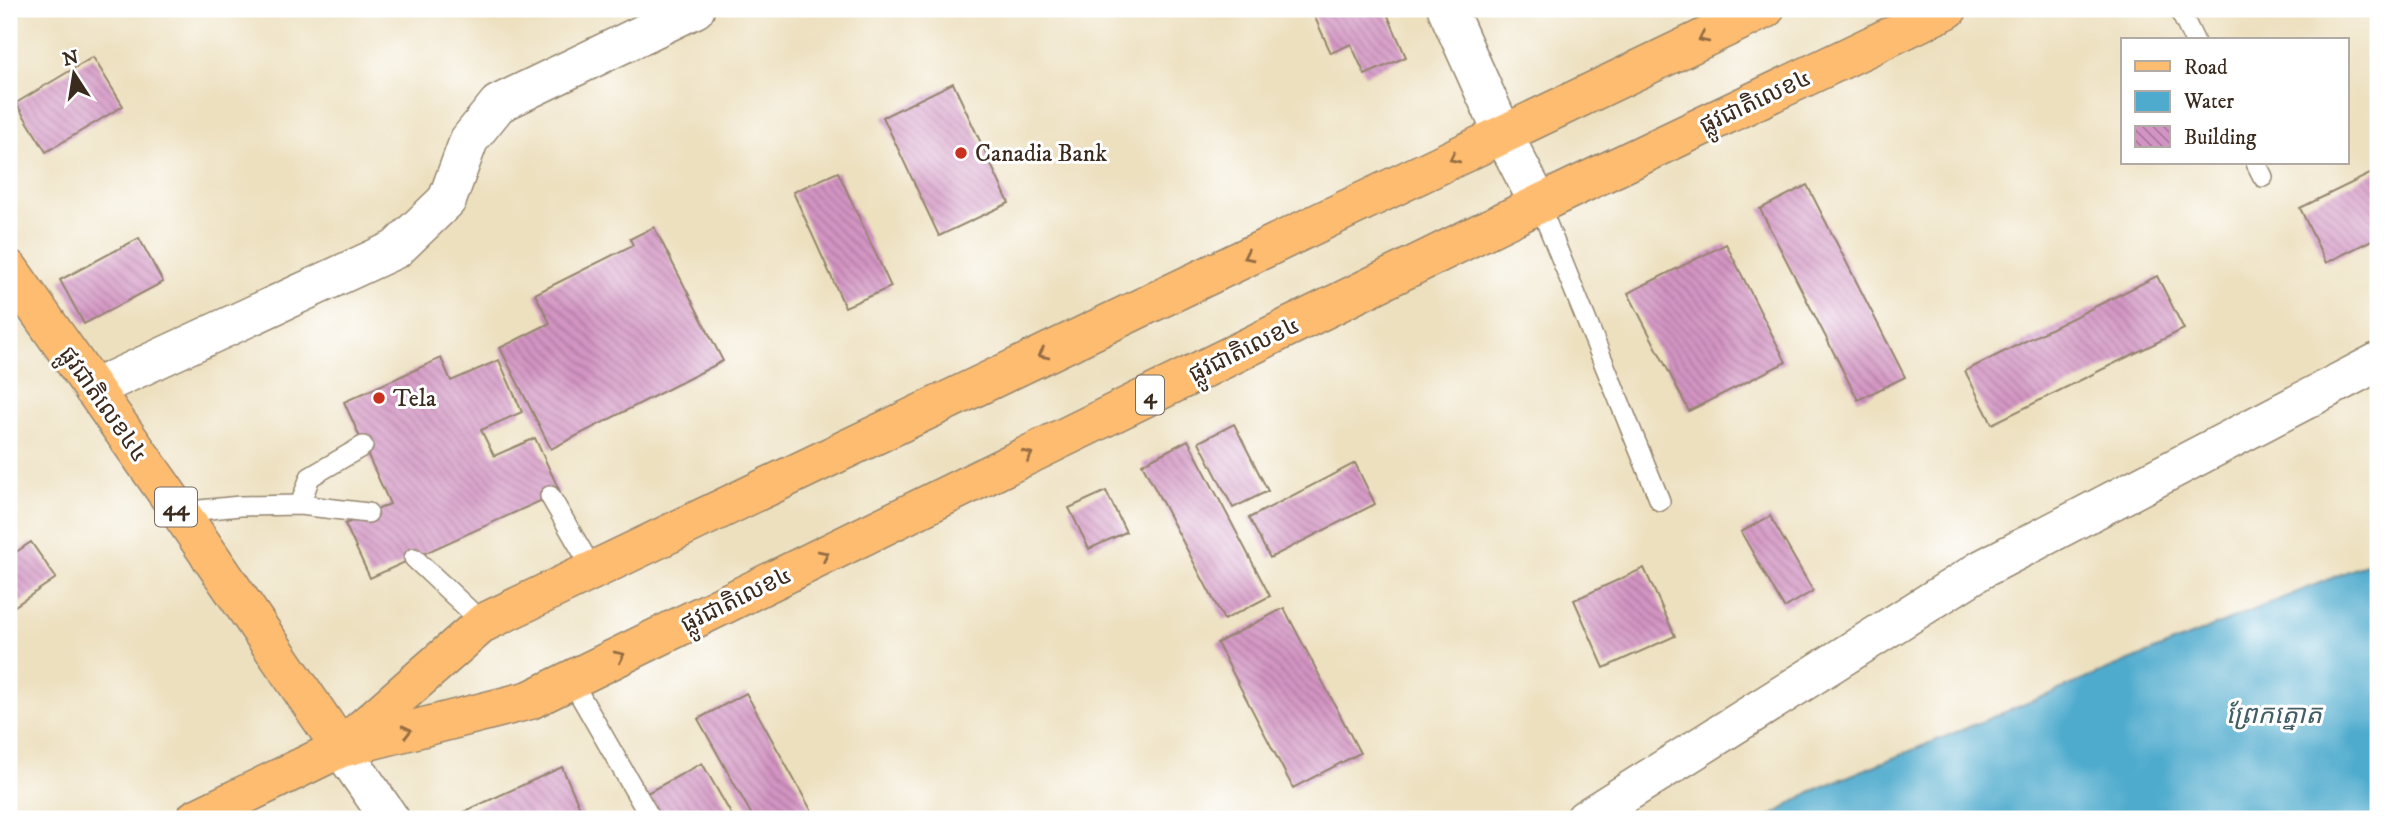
<svg xmlns="http://www.w3.org/2000/svg" width="2387" height="828" font-family="'IM FELL DW Pica','Noto Sans Khmer',serif">
  <style>
    .water { fill: #4fabcd; stroke: #456a76; stroke-width: 2 }
    .building { fill: url(#building-back-hatch) }
    .lines { fill: none; stroke-linecap: round; stroke-linejoin: round }
    .lane-casing { stroke: #94856e; stroke-width: 22 }
    .street-casing { stroke: #94856e; stroke-width: 41 }
    .primary-casing { stroke: #94856e; stroke-width: 41 }
    .highway-casing { stroke: #94856e; stroke-width: 41 }
    .lane { stroke: #fff; stroke-width: 19 }
    .street { stroke: #fff; stroke-width: 38 }
    .primary { stroke: #febc70; stroke-width: 38 }
    .highway { stroke: #febc70; stroke-width: 38 }
    .oneway { stroke: #936c43 }
    .poi-dot { fill: #c8321e; stroke: #fff; stroke-width: 2.5 }
    .labels { text-anchor: middle; stroke-width: 6; stroke-linejoin: round; paint-order: stroke }
    .shield { fill: #fff; stroke: #766a62; stroke-width: 2 }
    .shield-label { font-size: 23px; font-weight: bold; fill: #3b2a1e }
    .street-label { font-size: 24px; fill: #3b2a1e; stroke: #fff }
    .poi-label { font-size: 24px; fill: #3b2a1e; stroke: #fff; text-anchor: start }
    .water-label { font-size: 26px; font-style: italic; fill: #435e64; stroke: #fff }
  </style>
  <defs>
    <pattern id="building-back-hatch" width="6" height="6" patternUnits="userSpaceOnUse" patternTransform="scale(1.75)"><rect width="6" height="6" fill="#d394c3"/><path d="M-1 5l2 2M0 0l6 6M5-1l2 2" fill="none" stroke="#ac799e"/></pattern>
  </defs>
  <rect width="100%" height="100%" fill="#fff"/>
  <filter id="ink" filterUnits="userSpaceOnUse"><feTurbulence type="fractalNoise" baseFrequency=".0143" numOctaves="2"/><feDisplacementMap in="SourceGraphic" scale="14" xChannelSelector="R" yChannelSelector="G"/><feConvolveMatrix kernelMatrix="1 2 1 2 8 2 1 2 1" color-interpolation-filters="sRGB"/></filter>
  <filter id="wash" filterUnits="userSpaceOnUse"><feTurbulence type="fractalNoise" baseFrequency=".00686" numOctaves="4" result="noise"/><feDisplacementMap in="SourceGraphic" scale="28" xChannelSelector="R" yChannelSelector="G"/><feGaussianBlur stdDeviation="1.57" result="paint"/><feColorMatrix in="noise" values="0 0 0 0 0 0 0 0 0 0 0 0 0 0 0 0 0 1.4 0 .05"/><feComposite in="paint" operator="in"/></filter>
  <g filter="url(#wash)">
    <rect width="100%" height="100%" fill="#ede0bf"/>
    <path class="water" d="M2378,559V819H1767L1810,792Z"/>
    <g id="blocks">
      <path class="building" d="M1311,9H1385L1406,57L1365,75L1351,44L1331,53Z
        M93,57L123,106L46,152L16,103Z
        M953,83L1009,203L939,236L883,117Z
        M2378,170V237L2326,263L2300,208Z
        M838,172L891,287L845,307L793,192Z
        M1807,185L1905,377L1858,400L1760,209Z
        M654,227L723,361L551,449L500,348L550,323L535,294L633,245L630,239Z
        M139,238L163,282L84,324L60,280Z
        M1726,244L1786,362L1689,411L1628,293Z
        M2157,276L2184,329L1992,424L1965,371Z
        M441,358L451,381L499,360L522,412L481,430L494,456L535,438L560,492L370,578L345,524L390,504L344,402Z
        M1234,424L1268,491L1233,508L1199,442Z
        M1188,440L1270,596L1224,620L1142,464Z
        M1355,463L1375,504L1270,558L1249,518Z
        M1106,491L1126,532L1089,549L1069,508Z
        M1770,516L1813,591L1784,608L1741,532Z
        M31,542L56,578L9,610V557Z
        M1644,568L1675,636L1604,668L1574,600Z
        M1284,608L1360,753L1293,788L1217,643Z
        M746,693L816,819H754L698,719Z
        M702,763L734,819H662L647,793Z
        M562,767L585,819H448Z"/>
    </g>
  </g>
  <g filter="url(#ink)">
    <use href="#blocks" fill-opacity="0" stroke="#94856e" stroke-width="2"/>
    <g class="lines">
      <defs>
        <path id="lane" d="M2179,9L2194,40
          M2256,163L2263,177
          M1539,204L1660,501
          M550,496L593,570
          M300,505L310,477L363,446
          M180,512L240,506L300,505L368,513
          M414,558L483,623
          M571,680L651,819"/>
        <path id="street" d="M1447,9L1503,134L1539,204
          M93,389L396,249L447,200L469,140L498,104L695,9
          M341,748L390,819
          M1585,819L1982,569L2378,362"/>
        <path id="primary" d="M9,269L180,512L341,748"/>
        <path id="highway" d="M345,744L483,623L1765,9
          M195,819L341,748L530,700L1539,204L1948,9"/>
      </defs>
      <use href="#lane" class="lane-casing"/>
      <use href="#street" class="street-casing"/>
      <use href="#primary" class="primary-casing"/>
      <use href="#highway" class="highway-casing"/>
      <use href="#lane" class="lane"/>
      <use href="#street" class="street"/>
      <use href="#primary" class="primary"/>
      <use href="#highway" class="highway"/>
    </g>
    <defs><path id="oneway-chevron" d="M-2-3.5L2.5 0L-2 3.5" fill="none" stroke-width="1.6" stroke-linecap="round" stroke-linejoin="round" transform="scale(1.75)"/></defs>
    <g class="oneway">
      <use href="#oneway-chevron" transform="translate(1703 38) rotate(154)"/>
      <use href="#oneway-chevron" transform="translate(1454 158) rotate(154)"/>
      <use href="#oneway-chevron" transform="translate(1248 256) rotate(154)"/>
      <use href="#oneway-chevron" transform="translate(1043 354) rotate(154)"/>
      <use href="#oneway-chevron" transform="translate(1028 455) rotate(-26)"/>
      <use href="#oneway-chevron" transform="translate(824 555) rotate(-26)"/>
      <use href="#oneway-chevron" transform="translate(620 656) rotate(-26)"/>
      <use href="#oneway-chevron" transform="translate(407 731) rotate(-14)"/>
    </g>
  </g>
  <g class="poi-dot">
    <circle cx="961" cy="153" r="7"/>
    <circle cx="379" cy="398" r="7"/>
  </g>
  <g class="labels">
    <g class="shield">
      <rect x="1136" y="375.5" width="28" height="39" rx="5"/>
      <rect x="155" y="487.5" width="42" height="39" rx="5"/>
    </g>
    <g class="shield-label">
      <text x="1150" y="403">4</text>
      <text x="176" y="515">44</text>
    </g>
    <g class="street-label">
      <text transform="translate(1755 101) rotate(-25)" y="8">ផ្លូវជាតិលេខ៤</text>
      <text transform="translate(1244 349) rotate(-26)" y="8">ផ្លូវជាតិលេខ៤</text>
      <text transform="translate(104 404) rotate(55)" y="8">ផ្លូវជាតិលេខ៤៤</text>
      <text transform="translate(736 599) rotate(-26)" y="8">ផ្លូវជាតិលេខ៤</text>
    </g>
    <g class="poi-label">
      <text x="975" y="161">Canadia Bank</text>
      <text x="393" y="406">Tela</text>
    </g>
    <g class="water-label">
      <text x="2274" y="723">ព្រែកត្នោត</text>
    </g>
  </g>
  <rect width="2387" height="828" fill="none" stroke="#fff" stroke-width="35"/>
  <rect x="2121" y="38" width="228" height="126" fill="#ffffff" stroke="#b1aaa5" stroke-width="2"/>
  <rect x="2135" y="61" width="35" height="10" fill="#febc70" stroke="#b1aaa5" stroke-width="2"/>
  <text x="2184" y="74" font-size="21" fill="#3b2a1e">Road</text>
  <rect x="2135" y="91" width="35" height="21" fill="#4fabcd" stroke="#b1aaa5" stroke-width="2"/>
  <text x="2184" y="108" font-size="21" fill="#3b2a1e">Water</text>
  <rect x="2135" y="126" width="35" height="21" fill="url(#building-back-hatch)" stroke="#b1aaa5" stroke-width="2"/>
  <text x="2184" y="144" font-size="21" fill="#3b2a1e">Building</text>
  <g transform="translate(74 74) rotate(348)" stroke="#ffffff" stroke-width="5" paint-order="stroke">
  <path d="M0-5L12 26L0 18L-12 26Z" fill="#3b2a1e"/>
  <text y="-10" font-size="19" font-weight="bold" text-anchor="middle" fill="#3b2a1e">N</text>
  </g>
</svg>
